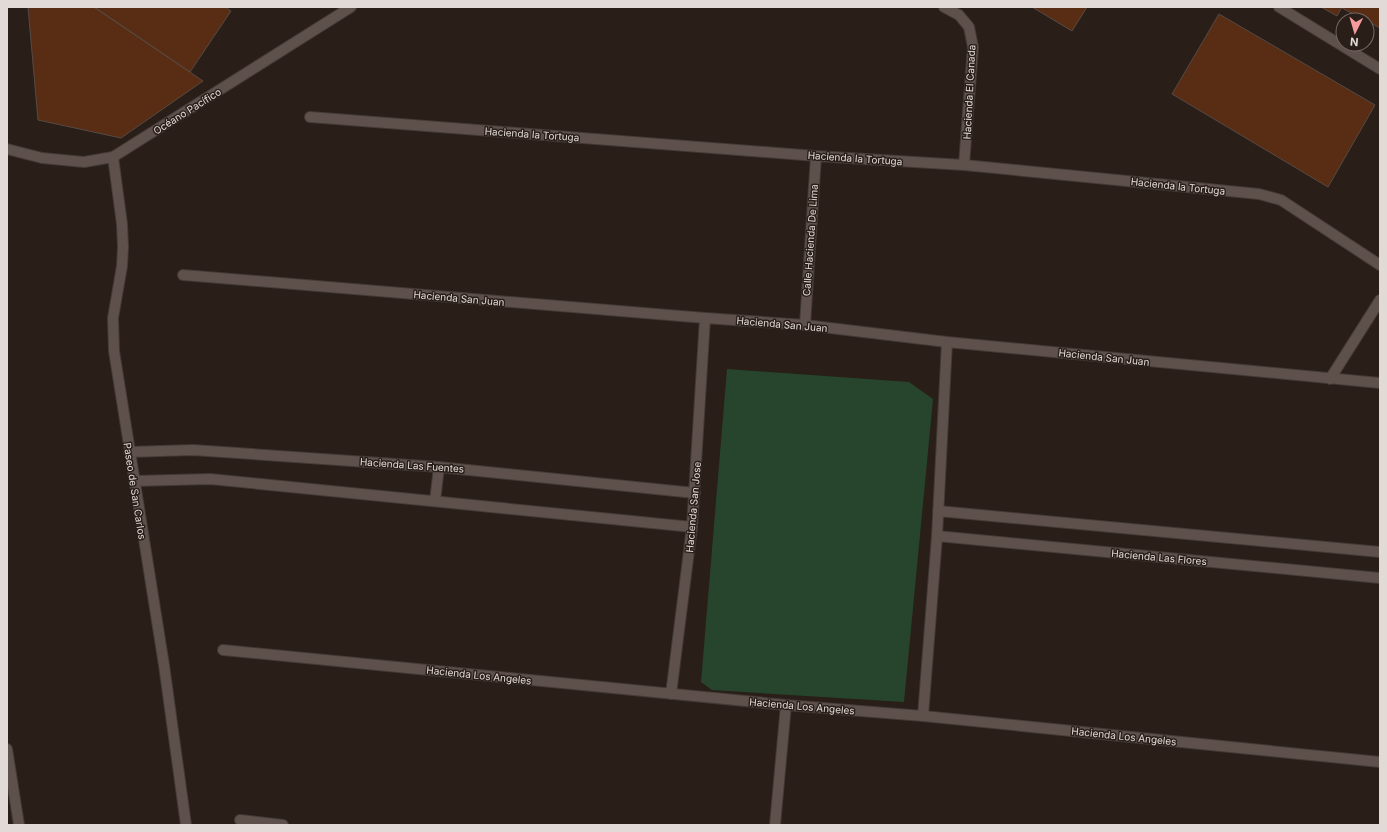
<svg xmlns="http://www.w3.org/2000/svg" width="1387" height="832" font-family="Inter,sans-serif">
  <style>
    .green { fill: #27452c }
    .building { fill: #582d14; stroke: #574a44 }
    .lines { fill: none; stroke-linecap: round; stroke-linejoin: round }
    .street-casing { stroke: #433a36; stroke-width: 12 }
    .secondary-casing { stroke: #433a36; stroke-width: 12 }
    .street { stroke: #5e514b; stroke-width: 10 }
    .secondary { stroke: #5e514b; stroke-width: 10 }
    .labels { text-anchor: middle; stroke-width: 3; stroke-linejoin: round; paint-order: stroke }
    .street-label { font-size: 10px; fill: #e2dad6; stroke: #291e18 }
  </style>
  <rect width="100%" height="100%" fill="#291e18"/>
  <path class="green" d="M727,369L909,382L933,399L904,702L712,690L701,682Z"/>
  <path class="building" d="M28,7H94L203,81L121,138L38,120Z
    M94,7H225L231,11L190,72Z
    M1032,7H1087L1072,31Z
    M1321,7H1342L1337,16Z
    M1342,7H1380V28L1342,8Z
    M1219,14L1375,105L1328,187L1172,94Z"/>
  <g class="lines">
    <defs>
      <path id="street" d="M944,7L959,15L969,27L973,47L964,165
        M1279,7L1380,69
        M310,117L816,156L964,165L1259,194L1281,200L1380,265
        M113,157L122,224L123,247L122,266L113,318L114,351L164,665L186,825
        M183,275L705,318L805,325L947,342L1380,383
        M805,325L816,156
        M1330,379L1380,300
        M129,452L193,450L439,467L695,493
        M134,481L210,479L692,527
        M435,501L439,467
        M938,511L1380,552
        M937,536L1380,578
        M223,650L786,705L923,716L1380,762
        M671,694L692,527L705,318
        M923,716L937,536L947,342
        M7,749L19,825
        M240,820L283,825
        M775,825L786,705"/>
      <path id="secondary" d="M7,149L42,158L84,162L113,157L351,7"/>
    </defs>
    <use href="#street" class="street-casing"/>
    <use href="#secondary" class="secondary-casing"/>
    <use href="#street" class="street"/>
    <use href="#secondary" class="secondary"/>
  </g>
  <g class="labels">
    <g class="street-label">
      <text transform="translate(969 92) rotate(-87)" y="4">Hacienda El Canada</text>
      <text transform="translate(187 111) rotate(-32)" y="4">Océano Pacífico</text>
      <text transform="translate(532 134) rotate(4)" y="4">Hacienda la Tortuga</text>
      <text transform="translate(855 158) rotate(4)" y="4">Hacienda la Tortuga</text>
      <text transform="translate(1178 186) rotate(6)" y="4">Hacienda la Tortuga</text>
      <text transform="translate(810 240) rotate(-86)" y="4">Calle Hacienda De Lima</text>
      <text transform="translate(459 298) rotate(5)" y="4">Hacienda San Juan</text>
      <text transform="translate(782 324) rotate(5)" y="4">Hacienda San Juan</text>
      <text transform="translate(1104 357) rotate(6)" y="4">Hacienda San Juan</text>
      <text transform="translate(412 465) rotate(4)" y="4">Hacienda Las Fuentes</text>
      <text transform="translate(135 491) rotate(81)" y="4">Paseo de San Carlos</text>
      <text transform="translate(693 507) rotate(-85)" y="4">Hacienda San Jose</text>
      <text transform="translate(1159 557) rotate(5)" y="4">Hacienda Las Flores</text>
      <text transform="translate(479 675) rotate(6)" y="4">Hacienda Los Angeles</text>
      <text transform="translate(802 706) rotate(5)" y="4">Hacienda Los Angeles</text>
      <text transform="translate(1124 736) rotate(6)" y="4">Hacienda Los Angeles</text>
    </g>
  </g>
  <rect width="1387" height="832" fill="none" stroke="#e2dad6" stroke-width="16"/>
  <g transform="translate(1355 32) rotate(185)"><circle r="19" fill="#291e18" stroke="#736964"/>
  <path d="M0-3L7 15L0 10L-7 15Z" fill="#f59b9e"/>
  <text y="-6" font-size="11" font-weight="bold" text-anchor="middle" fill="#e2dad6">N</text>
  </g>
</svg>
